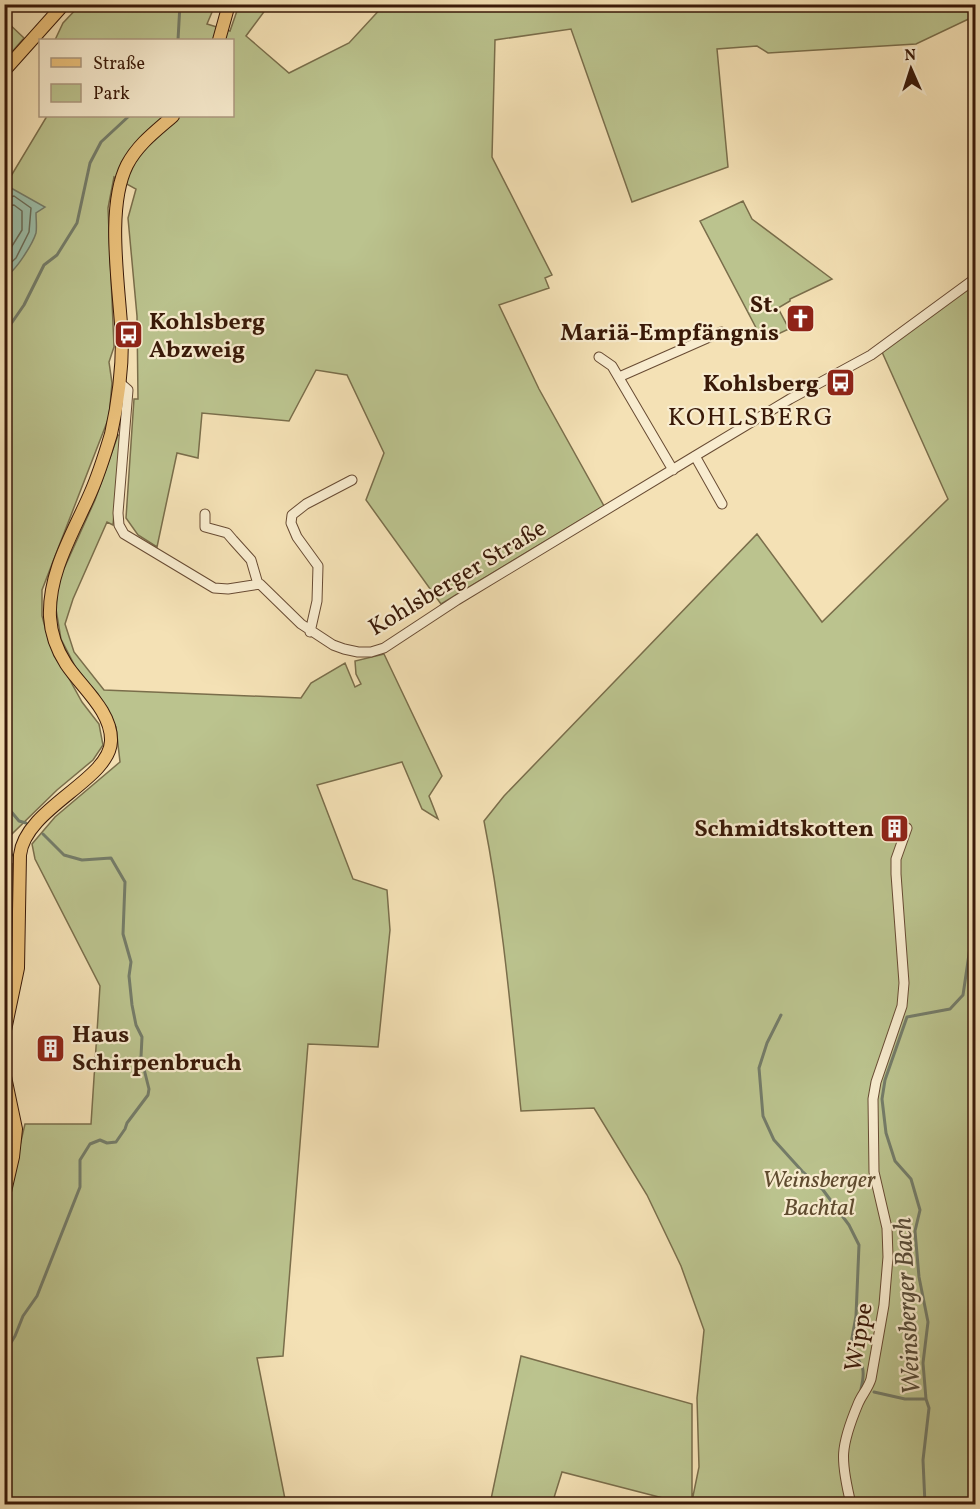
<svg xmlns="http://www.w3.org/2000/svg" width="980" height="1509" font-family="Vollkorn,serif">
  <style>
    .green { fill: #bbc38e; stroke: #7a6e4b; stroke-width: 1.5 }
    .water { fill: #9cbea9; stroke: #747c69; stroke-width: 1.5 }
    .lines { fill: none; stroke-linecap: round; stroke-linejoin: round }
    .shore { stroke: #6a6c58; stroke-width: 1.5 }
    .stream { stroke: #747c69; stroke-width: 3 }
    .minor-casing { stroke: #684b33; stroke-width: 11 }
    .major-casing { stroke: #391908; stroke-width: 14 }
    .minor { stroke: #f8eccf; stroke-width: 9 }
    .major { stroke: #eac07a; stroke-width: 12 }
    .labels { text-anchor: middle; stroke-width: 4.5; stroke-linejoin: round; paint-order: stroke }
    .poi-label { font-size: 24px; font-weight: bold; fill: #391908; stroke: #f8eccf; text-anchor: end }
    .street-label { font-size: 24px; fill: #391908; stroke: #f8eccf }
    .park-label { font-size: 24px; font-style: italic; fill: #604c30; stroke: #f8eccf }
    .neighbourhood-label { font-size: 26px; letter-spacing: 1.5px; fill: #391908; stroke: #f8eccf }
    .water-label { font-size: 26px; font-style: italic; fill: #574b38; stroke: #f8eccf }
  </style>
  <rect width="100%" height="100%" fill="#f4e1b5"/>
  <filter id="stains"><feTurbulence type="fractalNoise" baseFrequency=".00333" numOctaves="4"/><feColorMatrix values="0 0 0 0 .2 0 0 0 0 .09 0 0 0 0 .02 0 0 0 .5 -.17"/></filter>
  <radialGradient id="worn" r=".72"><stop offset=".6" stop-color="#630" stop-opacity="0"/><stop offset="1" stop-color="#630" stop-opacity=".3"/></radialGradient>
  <path class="green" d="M80,5H215L207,24L230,31L239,5H269L246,36L289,73L349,43L384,5H975V16L916,44L768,53L757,46L717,49L728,167L632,202L571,29L495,40L492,157L552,275L545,278L549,288L499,305L539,389L604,506L441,604L366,500L384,453L347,375L316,370L289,421L202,413L198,458L177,453L157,547L138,535L126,518L134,399H138L137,316L128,218L136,189L114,177L108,208L114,347L109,362L112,383L109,417L42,590V616L49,642L82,702L99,724L103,745L93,760L57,790L11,835L5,855V186L47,116H232V40H55L63,23Z
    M5,20L24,38L5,60Z
    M743,201L752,219L832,279L790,299V301L778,308L789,329L763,341L700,221Z
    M975,283V1504H686L562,1472L552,1504H490L521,1356L692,1404V1501L699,1467L697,1398L704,1330L681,1266L647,1195L594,1108L521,1111C511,1014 503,917 484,821L504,796L757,534L822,622L948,499L882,352Z
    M118,435L121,436L113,525L107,522L73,599L65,624L74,652L104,690L301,698L311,683L345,663L355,687L361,684L356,674L355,661L384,654L442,776L429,796L438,819L422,809L402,762L317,785L353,879L387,890L390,930L378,1047L308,1044L283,1356L257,1358L286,1504H5V1209L25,1124H91L100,986L35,859L32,844L55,817L120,762L116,727L98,694L76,668L61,639L56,609L58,582L95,500Z
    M12,864V971L5,985V866Z"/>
  <path class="water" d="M11,188L45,207L36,213C36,219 37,227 36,233C33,243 15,273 5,276V196Z"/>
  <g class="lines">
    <path class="shore" d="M4,199L14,196L31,208L29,232L16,258L4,269
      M4,206L14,205L22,211V230L4,259"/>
    <path class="stream" d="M178,40L180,4
      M4,334L24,305L44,265L57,255L77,223L90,163L101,142L129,116
      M4,366V423
      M4,803L19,821L26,823
      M6,856L12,855
      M781,1015L767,1043L759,1068L763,1116L774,1140L802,1171L823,1190L849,1225L859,1245L856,1316L850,1349C863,1365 866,1368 861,1389
      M4,1354L15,1336L23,1316L37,1296L80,1187V1160L90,1144L100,1140L107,1143L116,1142L125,1129L127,1123L148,1095L149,1089L141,1057L142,1037L136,1025L132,1005L129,976L131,962L123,934L125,882L111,858L82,860L64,855L43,834
      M874,1392L905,1399H926
      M925,1504L923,1460L929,1408L926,1399L923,1363L928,1322L919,1277L915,1231L920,1210L911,1179L895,1161L886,1133L882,1099L885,1080L907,1017L950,1009L963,995L976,907"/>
    <defs>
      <path id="minor" d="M599,357L612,366L673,470
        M619,377L721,332
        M120,383L128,390L118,513L119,525L124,534L214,588L228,589L260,584L301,624L333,645L344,649L358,652H371L384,648L457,600L695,456L790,399L871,355L976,278
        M695,456L722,504
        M205,514V527L227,533L233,540L251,560L258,584
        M310,632L317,601L318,566L297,537L291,523L292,515L306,504L352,480
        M851,1504C840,1459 840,1447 858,1404C862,1394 868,1389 871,1379L884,1305L888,1257L887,1228L874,1172L873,1099L876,1082L902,1006L904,983L896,874V859L907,828"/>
      <path id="major" d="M219,40L229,4
        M4,71L64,4
        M4,1035L18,968L20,855C25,808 110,780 111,741C112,711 81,687 66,664C57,650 51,634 50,617C48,573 73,533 90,494C99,474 105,454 111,434C118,403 122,372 122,340C120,290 105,209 127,165C138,144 156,131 173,116
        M4,1072L16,1129L13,1157L4,1196"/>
    </defs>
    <use href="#minor" class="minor-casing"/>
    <use href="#major" class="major-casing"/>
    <use href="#minor" class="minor"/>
    <use href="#major" class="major"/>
  </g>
  <defs>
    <symbol id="church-square" viewBox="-11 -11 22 22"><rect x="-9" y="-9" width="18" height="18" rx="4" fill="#8f2418" stroke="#f8eccf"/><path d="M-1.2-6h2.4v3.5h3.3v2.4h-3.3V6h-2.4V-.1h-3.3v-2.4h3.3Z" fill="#fff"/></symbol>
    <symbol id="bus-square" viewBox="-11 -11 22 22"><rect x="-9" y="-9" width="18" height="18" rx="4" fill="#8f2418" stroke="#f8eccf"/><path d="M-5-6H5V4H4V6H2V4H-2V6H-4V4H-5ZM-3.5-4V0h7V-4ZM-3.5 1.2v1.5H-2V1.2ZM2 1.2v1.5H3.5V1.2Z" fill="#fff"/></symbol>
    <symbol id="building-square" viewBox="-11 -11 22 22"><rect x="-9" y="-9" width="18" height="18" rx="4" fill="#8f2418" stroke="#f8eccf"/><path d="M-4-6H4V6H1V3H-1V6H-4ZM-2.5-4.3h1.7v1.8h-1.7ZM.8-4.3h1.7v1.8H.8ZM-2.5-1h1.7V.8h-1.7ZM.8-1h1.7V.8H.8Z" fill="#fff"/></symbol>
  </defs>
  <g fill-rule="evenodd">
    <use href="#church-square" x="784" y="302" width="33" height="33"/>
    <use href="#bus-square" x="112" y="318" width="33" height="33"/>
    <use href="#bus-square" x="824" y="366" width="33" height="33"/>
    <use href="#building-square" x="878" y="812" width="33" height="33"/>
    <use href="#building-square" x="34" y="1032" width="33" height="33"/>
  </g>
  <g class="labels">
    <g class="poi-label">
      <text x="779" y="312">St.<tspan x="779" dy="28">Mariä-Empfängnis</tspan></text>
      <text x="149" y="329" text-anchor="start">Kohlsberg<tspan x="149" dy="28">Abzweig</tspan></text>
      <text x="819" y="391">Kohlsberg</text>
      <text x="874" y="836">Schmidtskotten</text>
      <text x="72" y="1042" text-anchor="start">Haus<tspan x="72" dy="28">Schirpenbruch</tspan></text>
    </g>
    <g class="street-label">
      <text transform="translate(457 577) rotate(-31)" y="8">Kohlsberger Straße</text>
      <text transform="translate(858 1337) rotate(-80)" y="8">Wippe</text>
    </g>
    <g class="park-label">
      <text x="819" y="1187">Weinsberger<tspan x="819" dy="28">Bachtal</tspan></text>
    </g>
    <g class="neighbourhood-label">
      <text x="751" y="425">KOHLSBERG</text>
    </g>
    <g class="water-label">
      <text transform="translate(906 1306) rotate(-93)" y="9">Weinsberger Bach</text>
    </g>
  </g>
  <rect width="980" height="1509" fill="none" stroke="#f4e1b5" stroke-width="24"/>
  <rect x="6" y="6" width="968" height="1497" fill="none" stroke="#391908" stroke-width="3"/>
  <rect x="12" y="12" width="956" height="1485" fill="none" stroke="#391908" stroke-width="1.5"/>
  <rect x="39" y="39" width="195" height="78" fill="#f8eccf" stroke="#ac987f" stroke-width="1.5"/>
  <rect x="51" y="58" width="30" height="9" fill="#eac07a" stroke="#ac987f" stroke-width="1.5"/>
  <text x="93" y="69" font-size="18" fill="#391908">Straße</text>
  <rect x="51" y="84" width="30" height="18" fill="#bbc38e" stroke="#ac987f" stroke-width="1.5"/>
  <text x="93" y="99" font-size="18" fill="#391908">Park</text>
  <g transform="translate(911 69) rotate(357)" stroke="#f8eccf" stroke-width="4.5" paint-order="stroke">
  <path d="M0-4.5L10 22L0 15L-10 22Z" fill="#391908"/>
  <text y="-9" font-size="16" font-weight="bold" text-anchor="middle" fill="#391908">N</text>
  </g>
  <rect width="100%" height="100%" filter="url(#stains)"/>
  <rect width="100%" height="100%" fill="url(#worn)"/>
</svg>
